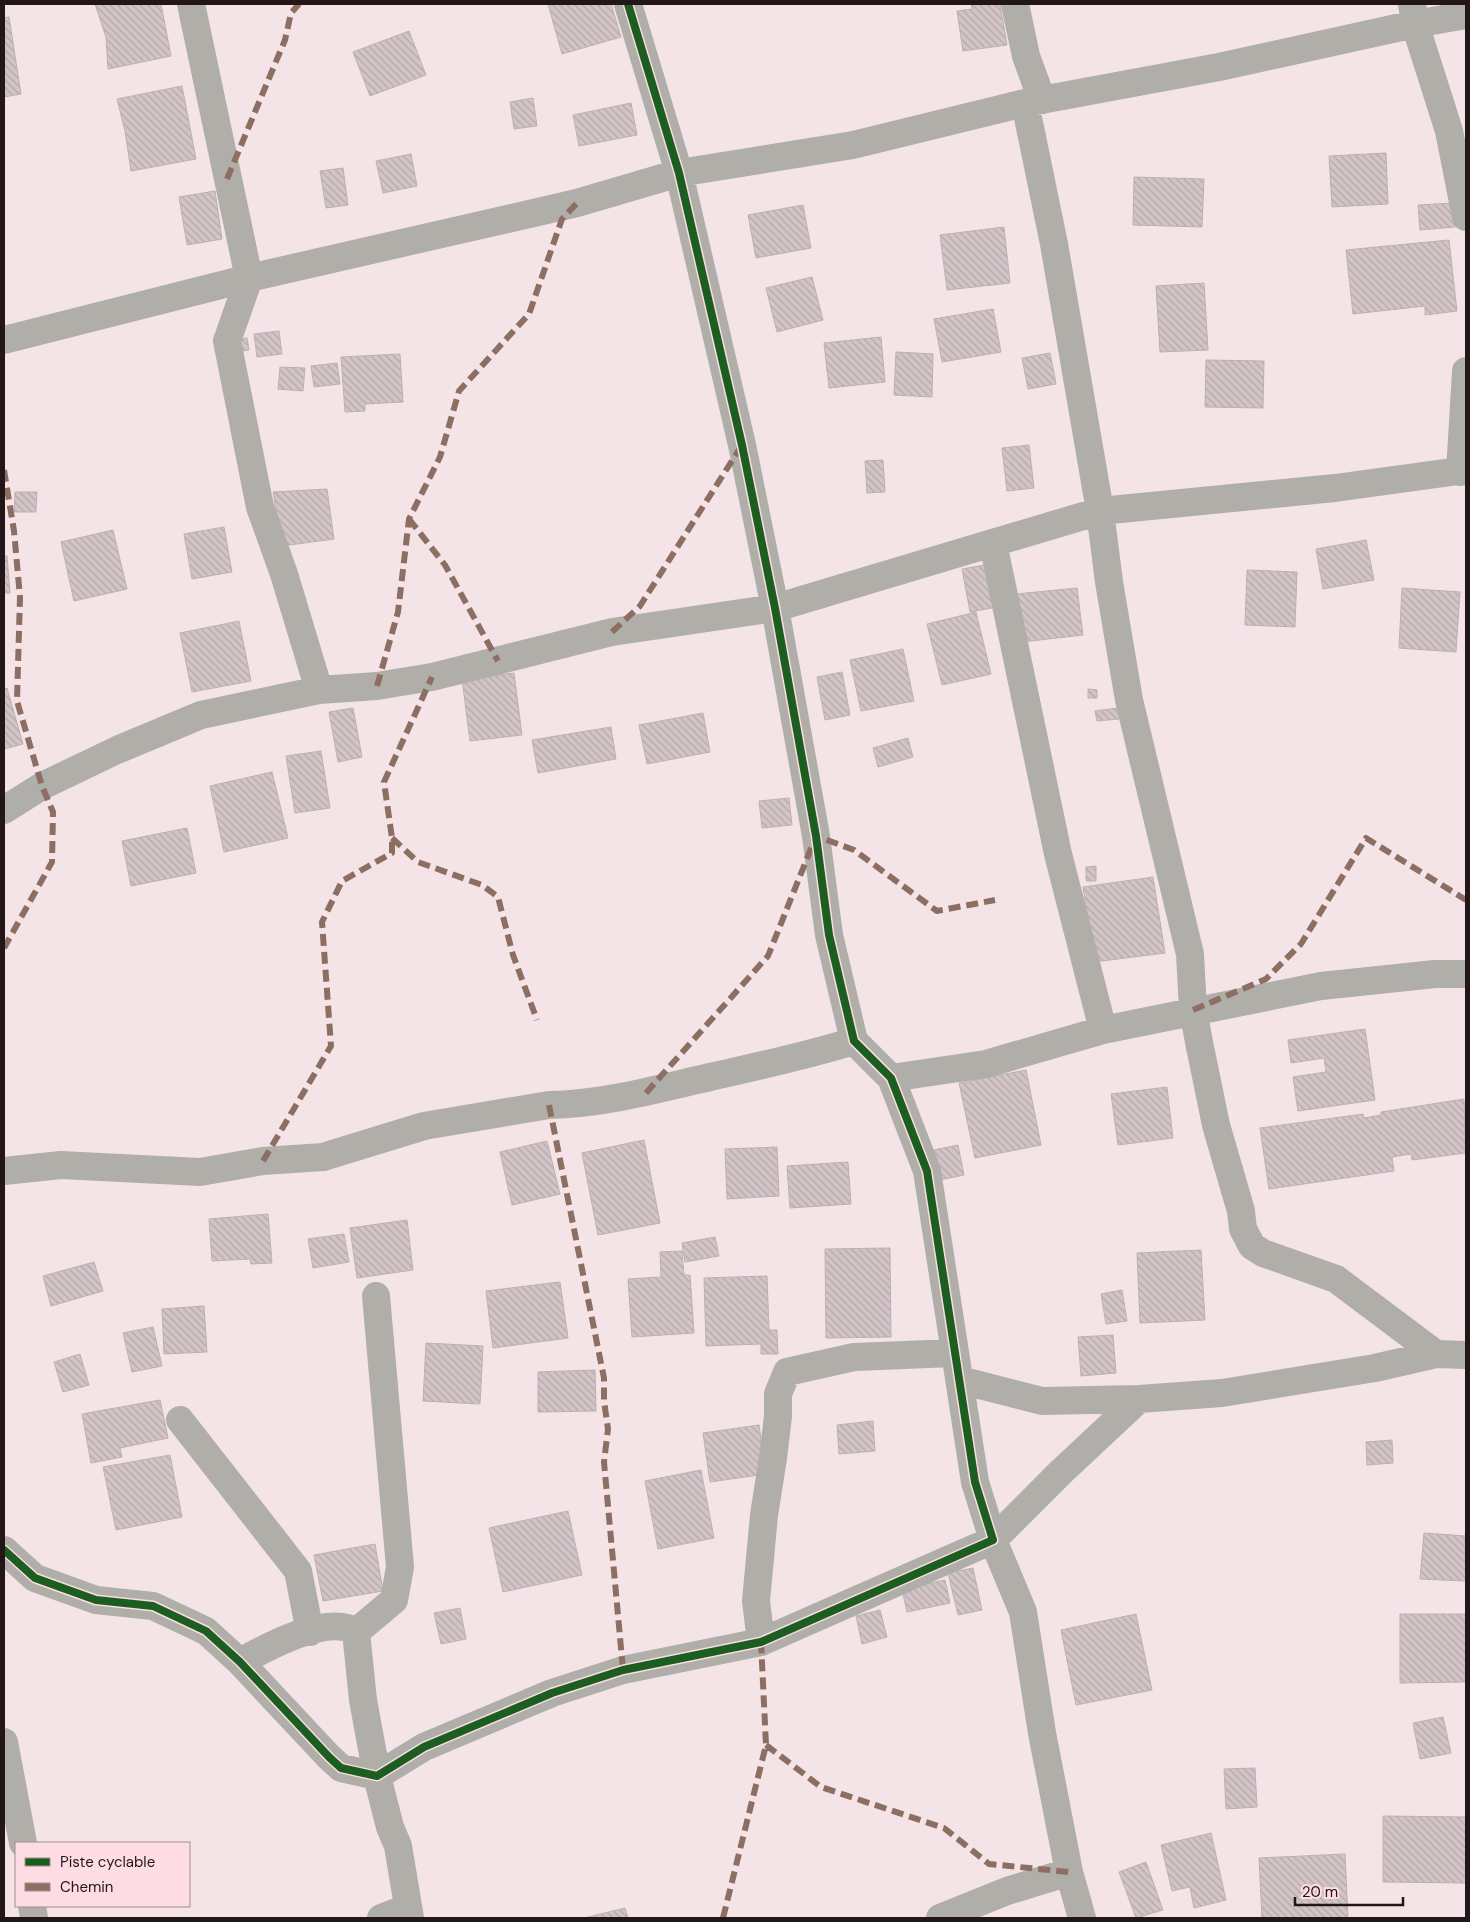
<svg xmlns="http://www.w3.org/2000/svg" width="1470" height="1922" font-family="'DM Sans',sans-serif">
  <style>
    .building { fill: url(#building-back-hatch); stroke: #bdb0b3 }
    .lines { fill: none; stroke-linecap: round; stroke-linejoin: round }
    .street { stroke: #b0aea9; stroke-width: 28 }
    .quiet { stroke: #8d6e63; stroke-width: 6; stroke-dasharray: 12 6; stroke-linecap: butt }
    .cycleway-casing { stroke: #fddce3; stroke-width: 11 }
    .cycleway { stroke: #1b5e20; stroke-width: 8 }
  </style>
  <defs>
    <pattern id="building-back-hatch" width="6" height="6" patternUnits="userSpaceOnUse" patternTransform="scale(1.25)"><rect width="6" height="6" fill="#d2c4c7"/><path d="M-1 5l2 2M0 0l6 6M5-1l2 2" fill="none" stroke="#b4a8aa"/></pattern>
  </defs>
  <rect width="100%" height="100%" fill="#f5e4e7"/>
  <path class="building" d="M95,4H161L171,56L108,69L106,37Z
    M548,4H611L621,37L562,54Z
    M971,4H1000L1007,45L963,51L957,11L972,9Z
    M9,17L21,94L4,97V18Z
    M409,31L426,75L370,96L353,52Z
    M182,86L196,159L131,171L125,131L117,99Z
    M533,98L537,126L514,129L510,102Z
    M631,103L637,135L579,146L573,115Z
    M1386,153L1388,204L1332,207L1329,156Z
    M411,154L417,186L383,193L376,161Z
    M343,168L348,205L326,208L320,171Z
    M1134,177L1204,179L1202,227L1133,225Z
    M215,191L222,239L187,245L179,197Z
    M1453,203L1455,227L1420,230L1418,205Z
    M803,205L811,248L756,258L748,215Z
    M1004,227L1010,283L947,290L940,235Z
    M1449,240L1457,311L1425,315V306L1353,314L1346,250Z
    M812,277L823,320L777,332L766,288Z
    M1204,283L1208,350L1160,352L1156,286Z
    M993,309L1001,352L942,362L934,319Z
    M279,331L282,354L257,357L254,334Z
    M881,337L885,382L829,388L824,343Z
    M247,338L249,350L237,352L235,340Z
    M896,352L933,354L932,397L894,395Z
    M1050,353L1056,384L1028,389L1022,358Z
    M400,354L403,402L365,404V411L345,412L341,357Z
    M1206,360L1264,361L1263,408L1205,407Z
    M337,363L340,384L314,387L311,366Z
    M280,367L305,368L303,391L278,389Z
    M1029,445L1034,488L1007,491L1002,448Z
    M883,460L885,492L867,493L865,461Z
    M327,489L334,539L282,546L273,492Z
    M15,492H37L36,512H14Z
    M224,527L232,572L192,579L184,534Z
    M113,530L127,589L74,601L61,542Z
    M1366,540L1374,580L1323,589L1316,549Z
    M4,556H7L10,593H4Z
    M996,563L1003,606L970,612L962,569Z
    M1247,570L1297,572L1295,627L1245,625Z
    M1077,588L1083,635L1022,642L1016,594Z
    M1402,588L1460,592L1456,652L1399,648Z
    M976,612L991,674L942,685L927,624Z
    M239,621L251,681L192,692L180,633Z
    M903,649L914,701L861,711L850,660Z
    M842,672L850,715L825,720L817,677Z
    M514,673L522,735L470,741L462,679Z
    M7,688L23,744L4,749V689Z
    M1088,689L1097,690V698H1088Z
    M353,708L362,757L338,762L329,712Z
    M1117,708L1119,719L1097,721L1095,711Z
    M703,713L710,752L647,764L639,725Z
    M611,727L616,759L538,773L532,740Z
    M908,738L913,757L878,767L873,748Z
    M321,751L330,808L295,813L286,756Z
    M272,772L288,838L224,852L210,786Z
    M789,798L792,825L762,828L759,801Z
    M187,828L196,873L131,886L122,841Z
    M1096,866V881H1086V867Z
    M1153,877L1165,953L1094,962L1083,887Z
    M1365,1029L1375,1100L1298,1111L1293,1077L1326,1072L1324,1058L1291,1063L1288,1040Z
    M1026,1070L1041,1145L975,1158L959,1083Z
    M1167,1087L1173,1138L1118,1145L1111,1094Z
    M1464,1099L1466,1153L1412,1160L1411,1154L1392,1157L1394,1171L1269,1189L1260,1128L1363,1114L1364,1118L1381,1115V1112Z
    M644,1140L660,1223L598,1235L582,1153Z
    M547,1141L560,1194L512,1205L500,1152Z
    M958,1145L964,1175L935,1181L929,1151Z
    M777,1147L779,1196L727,1199L725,1149Z
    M848,1162L851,1204L790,1208L787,1166Z
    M268,1214L272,1263L251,1264L250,1259L212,1261L209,1219Z
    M407,1220L413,1270L357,1278L350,1228Z
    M344,1234L349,1262L313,1268L308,1239Z
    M715,1237L719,1256L685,1262L682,1243Z
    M890,1248L891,1337L826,1338L825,1249Z
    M1201,1250L1205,1320L1140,1323L1137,1253Z
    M682,1251L684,1275H690L694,1333L632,1337L628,1279L661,1277L660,1252Z
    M94,1262L103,1291L51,1306L43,1276Z
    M767,1276L769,1330H777L778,1354H761V1344L706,1346L704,1278Z
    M560,1282L568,1338L493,1348L486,1291Z
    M1122,1290L1127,1321L1106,1324L1101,1294Z
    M204,1306L207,1352L164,1354L162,1309Z
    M153,1327L162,1366L132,1372L123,1333Z
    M1113,1335L1116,1373L1081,1376L1078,1337Z
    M426,1343L483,1346L480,1404L423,1401Z
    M80,1354L89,1385L63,1392L54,1362Z
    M595,1370L596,1411L538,1412V1372Z
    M160,1400L168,1438L120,1448L122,1457L91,1463L82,1414Z
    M873,1421L875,1451L839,1454L837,1425Z
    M759,1425L766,1474L710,1482L703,1433Z
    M1392,1440L1393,1463L1367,1465L1366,1442Z
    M170,1455L182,1517L116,1530L103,1467Z
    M701,1470L714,1538L658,1549L645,1481Z
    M568,1511L582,1575L503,1592L489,1528Z
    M1424,1533L1466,1536V1581L1420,1579Z
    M375,1544L383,1591L323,1601L314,1555Z
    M973,1568L982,1610L958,1615L948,1573Z
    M945,1580L950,1603L907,1612L902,1589Z
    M460,1608L466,1639L441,1644L434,1613Z
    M880,1610L887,1637L862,1644L856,1616Z
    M1136,1614L1152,1690L1076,1705L1061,1630Z
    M1400,1614H1466V1682L1400,1683Z
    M1443,1717L1451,1753L1420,1759L1413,1723Z
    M1255,1768L1257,1807L1226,1809L1224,1769Z
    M1383,1816L1466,1817V1883L1383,1882Z
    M1211,1833L1226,1900L1194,1908L1190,1887L1172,1891L1161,1845Z
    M1345,1854L1348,1918H1262L1259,1858Z
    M1146,1862L1163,1910L1136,1918L1119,1872Z
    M625,1908L628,1918H584Z"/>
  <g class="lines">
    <path class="street" d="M191,4L249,278L227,341L260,507L284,574L319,690
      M1015,4L1026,56L1042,100
      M1412,4L1415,24L1449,131L1466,217
      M1025,103L1054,244L1100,511L1109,582L1129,700L1190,954L1193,1010L1200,1047L1216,1125L1241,1211L1243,1229L1252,1246L1263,1253L1336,1279L1436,1354
      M4,340L249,278L577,203L679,173L853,145L1025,103L1219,67L1415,24L1466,15
      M1460,472L1466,371
      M993,543L1058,854L1103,1030
      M4,810L42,786L117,750L201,715L319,690L377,686L432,677L612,632L775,608L1100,511L1335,488L1466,470
      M891,1078L986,1064L1103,1030L1321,986L1435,974H1466
      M4,1171L61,1165L200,1172L263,1161L323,1157L424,1126L549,1105C604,1104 657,1089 710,1077C759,1066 806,1056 854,1041
      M960,1380L1042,1401L1139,1399L1222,1393L1375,1368L1436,1354L1466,1355
      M180,1420L298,1571L310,1632
      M4,1550L35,1578L96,1600L153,1606L206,1631L240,1662L329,1757L341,1768L377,1776L424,1747L552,1693L623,1670L761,1642L993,1540L975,1482L927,1171L891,1078L854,1041L829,935L816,836L775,608L742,445L679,173L628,4
      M356,1632L394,1600L400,1567L376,1296
      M761,1642L756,1601L764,1515L773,1458L778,1416V1394L787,1372L854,1357L954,1353
      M240,1662C265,1648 328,1613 356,1632L363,1700L377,1776L390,1827L398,1846L410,1918
      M4,1742L23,1843
      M32,1906L34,1918
      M381,1918L407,1908
      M940,1918L1007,1891L1069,1872
      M1082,1918L1069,1872L1042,1733L1023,1612L993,1540L1061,1472L1139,1399"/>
    <path class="quiet" d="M227,179L285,40L291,13L299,4
      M4,470L14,531L20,597L17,701L42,786L53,812L52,862L4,948
      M409,519L445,565L498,661
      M612,632L640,606L742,445
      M377,686L398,612L409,519L440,457L459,391L529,314L562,219L577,203
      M392,838L418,862L482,885L498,897L513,955L537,1020
      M1193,1010L1266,979L1301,944L1366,838L1466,900
      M646,1093L768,956L816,836L854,850L937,911L995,900
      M549,1105L604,1378V1401L608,1429L604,1462L623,1670
      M263,1161L331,1046L322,922L342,881L392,853V838L384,782L432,677
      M766,1745L821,1787L944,1828L989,1864L1069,1872
      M723,1918L766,1745L761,1642"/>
    <defs>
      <path id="cycleway" d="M4,1550L35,1578L96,1600L153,1606L206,1631L240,1662L329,1757L341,1768L377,1776L424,1747L552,1693L623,1670L761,1642L993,1540L975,1482L927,1171L891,1078L854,1041L829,935L816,836L775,608L742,445L679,173L628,4"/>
    </defs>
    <use href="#cycleway" class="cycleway-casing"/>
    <use href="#cycleway" class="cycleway"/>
  </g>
  <rect width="1470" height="1922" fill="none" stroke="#221619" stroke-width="10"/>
  <rect x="15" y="1842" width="175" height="65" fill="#fddce3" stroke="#a58d92"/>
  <rect x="25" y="1858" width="25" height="8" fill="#1b5e20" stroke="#a58d92"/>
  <text x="60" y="1867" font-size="15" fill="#221619">Piste cyclable</text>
  <rect x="25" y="1883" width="25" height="8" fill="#8d6e63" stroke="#a58d92"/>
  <text x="60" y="1892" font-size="15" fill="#221619">Chemin</text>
  <path d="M1295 1897v8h108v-8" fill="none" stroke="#221619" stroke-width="2.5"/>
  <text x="1302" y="1897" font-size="15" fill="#221619" stroke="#fddce3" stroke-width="4" paint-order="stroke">20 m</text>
</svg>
